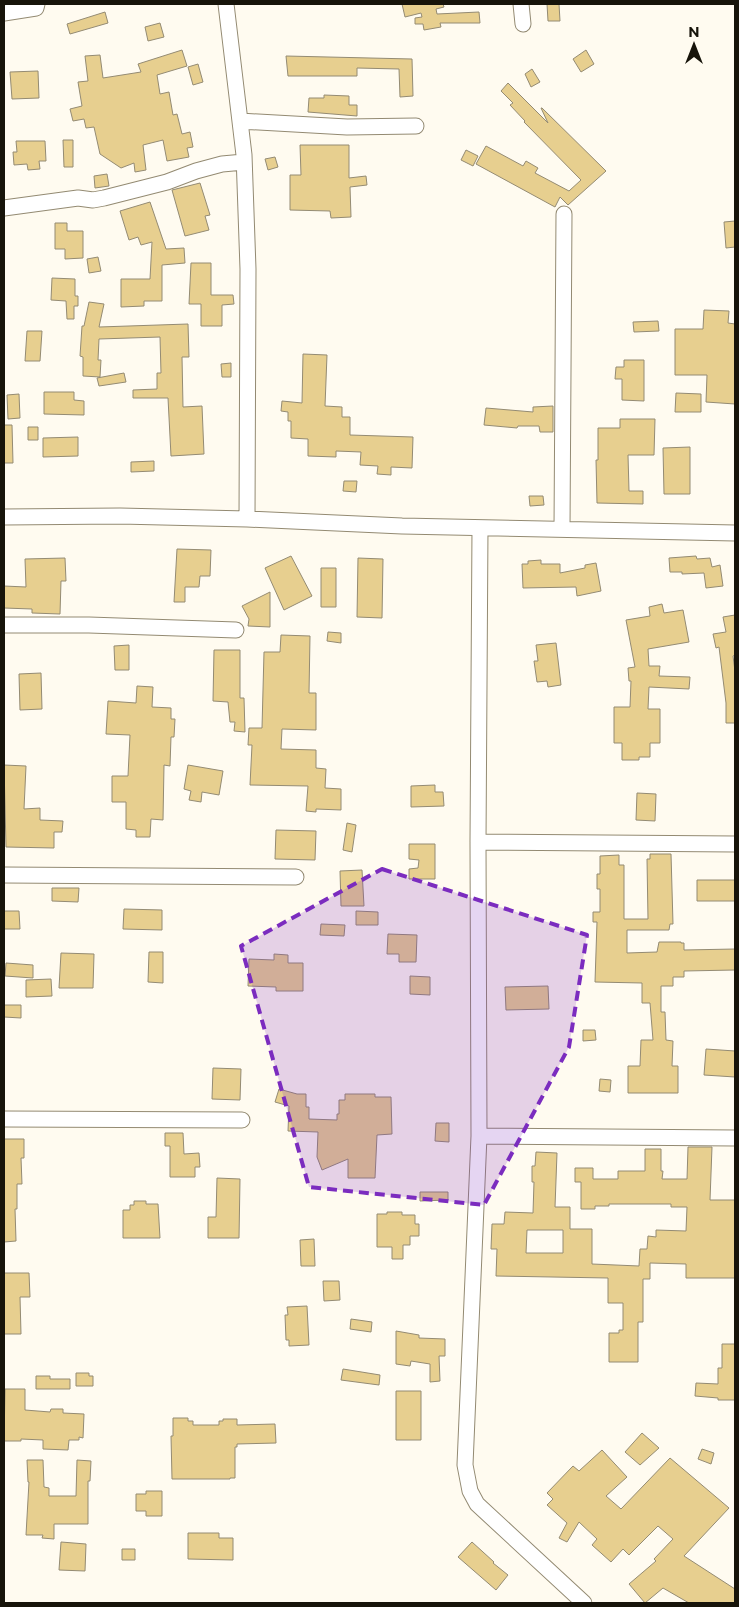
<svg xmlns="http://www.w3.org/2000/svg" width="739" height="1607" font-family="Montserrat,sans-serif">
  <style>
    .building { fill: #e7cf8f; stroke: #948b73; fill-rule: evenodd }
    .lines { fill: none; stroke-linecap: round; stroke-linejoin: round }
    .minor-casing { stroke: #938a72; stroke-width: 17 }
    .minor { stroke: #fff; stroke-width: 15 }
    .marked { fill: #7b2cbf; fill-opacity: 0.2; stroke: #7b2cbf; stroke-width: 4; stroke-dasharray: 10 6; stroke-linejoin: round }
  </style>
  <rect width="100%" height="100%" fill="#fffbf0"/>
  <path class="building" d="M402,4H443L444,7L436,9L437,14L479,12L480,23H440L441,27L424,30L423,24H415V18L422,17L421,13L405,17Z
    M547,4H559L560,21H548Z
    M105,12L108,23L70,34L67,24Z
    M160,23L164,37L148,41L145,27Z
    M182,50L187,66L157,75L160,94L169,92L173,115L177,114L182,134L190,132L193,147L187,148L189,157L167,161L163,140L143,145L146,170L135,172L134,163L121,168L100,154L94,127L86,128L84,119L73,121L70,109L82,106L78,82L88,81L85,56L100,55L103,78L141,72L138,64Z
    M586,50L594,64L581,72L573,59Z
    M286,56L412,59L413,96L400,97L399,69L357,68V76H288Z
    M198,64L203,82L193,85L188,67Z
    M532,69L540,82L531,87L525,74Z
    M38,71L39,98L12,99L10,72Z
    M508,83L548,123L541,108H542L606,171L568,205L560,197L555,207L476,164L486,146L523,166L526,161L538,168L535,173L569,191L581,180L524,122L525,121L510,105L513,103L501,91Z
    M324,95L349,96V105H357V116L308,112L309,98H324Z
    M63,140H73V167H64Z
    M16,141H45L46,161H39L40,169L28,170L27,164L14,165L13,152H17Z
    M300,145H349V178L366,176L367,185L350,187L351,217L331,218L330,211L290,210V175H301Z
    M466,150L478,156L473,166L461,160Z
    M275,157L278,167L268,170L265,159Z
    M107,174L109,186L95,188L94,176Z
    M200,183L210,215L205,216L209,230L185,236L172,190Z
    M150,202L166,249L184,248L185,263L162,265V301H144V306L121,307V279H150L152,242L141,245L138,237L129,240L120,211Z
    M735,221V247L726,248L724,222Z
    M55,223H67V231H83V258L65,259V249H55Z
    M98,257L101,271L89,273L87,259Z
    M191,263H211V295H233L234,304L222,305V326H201V304H189Z
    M52,278L75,279V296H78V306H74V319H67L66,301L51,300Z
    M89,302L104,304L99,327L188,324L189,357H182L183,407L202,406L204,454L171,456L168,398H133V390L157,389V373H161L160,337L99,339L98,360H101L100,377L83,376V357L80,356L82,326H84Z
    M704,310L729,311L728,323L735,324V404L706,402L707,375H675V329H703Z
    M658,321L659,331L634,332L633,322Z
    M27,331H42L40,361H25Z
    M303,354L327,355L325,406L342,407V417H350V435L413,437L412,468L391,467V475L377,474L378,466L360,465L361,452L336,451V457L308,456V439L291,438V421H288V412L281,411L282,401L302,403Z
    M624,360H644V401L622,400V379H615L616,367H624Z
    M231,363V377H222L221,364Z
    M124,373L126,382L99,386L97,378Z
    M44,392H74V400L84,401V415L44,414Z
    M676,393L701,394V412H675Z
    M19,394L20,418L8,419L7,395Z
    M553,406V432H540L539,426H518L517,428L484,425L486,408L533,412V407Z
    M620,419H655L654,455H628L629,491H643V504L597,503L596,460H598V428H620Z
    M4,425H12L13,463H4Z
    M28,427H38V440H28Z
    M78,437V456L43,457V438Z
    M690,447V494H664L663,448Z
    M154,461V471L131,472V462Z
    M344,481H357L356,492L343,491Z
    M529,496H543L544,505L530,506Z
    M177,549L211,550L210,576H200L199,587H185V602H174Z
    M291,556L312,596L284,610L265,568Z
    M696,556L697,559L710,558L712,567L720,565L723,586L706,588L704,573L682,574V572H670L669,558Z
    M65,558L66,581H61L60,614L32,613V609L4,608V586L26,587L25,559Z
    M358,558L383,559L382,618L357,617Z
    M541,560V564H560V573L585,568V565L596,563L601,591L577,596L576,587L523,588L522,564H528V561Z
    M321,568H336V607H321Z
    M270,592V627L248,626L249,619L242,606Z
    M662,604L664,613L683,610L689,642L648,649L649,666H660L659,676L690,677L689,689L649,687L648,709H660V743H650V757H639V760H622V743H614V707H630L631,681H629L628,668L635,667L626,620L650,616L649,607Z
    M735,615V655L733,656L735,671V723H726V703L719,647L716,648L713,634L726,632L723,617Z
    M328,632L341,633V643L327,641Z
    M281,635L310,636L309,693H316V730L282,729L281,749L316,750V768L326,769L325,788L341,789V810L316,809V812L306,811L308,786L250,785L252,745H248L249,728H262L264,652H280Z
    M556,643L561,685L548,687L547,681L537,682L534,661H538L536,645Z
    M129,645V670H115L114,646Z
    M214,650H240V698H244L245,732L234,731L235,722H230L228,702L213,701Z
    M41,673L42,709L20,710L19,674Z
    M137,686L153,687L152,707L171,708V719H175L174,737H171L170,766L164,765L163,820L151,819L150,837H136V830L126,829V802H112V776H128L130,735L106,734L108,701L136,703Z
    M4,765L26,766L24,809L40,808V820L63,821L62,832H54V848L6,847Z
    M188,765L223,771L219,795L202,792L201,802L189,800L191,791L184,789Z
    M435,785V792H443L444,806L411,807V786Z
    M637,793L656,794L655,821L636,820Z
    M347,823L356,825L352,852L343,850Z
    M276,830L316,831L315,860L275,859Z
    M409,844H435V879H409V869L418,868L419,860L409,859Z
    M650,854H671L673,924H670L669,930H627V953L657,952L659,942H681V943H684V950L735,949V970L684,971V977H673V986H661V1012H665L666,1040L673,1041L672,1066H678V1093H628V1066H640L641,1040H653L650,1003H642V983L595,982L597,922H593V912H600V889H597V874H600V856L619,855V865H624V919H648L647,859H650Z
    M362,870L364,906H341L340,871Z
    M697,880H735V901H697Z
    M52,888H79L78,902L52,901Z
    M124,909L162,910V930L123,929Z
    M4,911H19L20,929H4Z
    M356,911L378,912V925H356Z
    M321,924L345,925L344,936L320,935Z
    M388,934L417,935L416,962H399V954H387Z
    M149,952H163V983L148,982Z
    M61,953L94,954L93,988H59Z
    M274,954L288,955V963H303V991H276V987L248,986L249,959L274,960Z
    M6,963L33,965V978L5,976Z
    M410,976L430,977V995L410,994Z
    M51,979L52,996L26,997V980Z
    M548,986L549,1009L506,1010L505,987Z
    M4,1005H21V1018L4,1017Z
    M583,1030H595L596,1040L583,1041Z
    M706,1049L735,1051V1077L704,1075Z
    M213,1068L241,1069L240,1100L212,1099Z
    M600,1079L611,1080L610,1092L599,1091Z
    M279,1089L297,1094H306V1107H309V1119L337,1120V1114H339V1100H345V1094H375V1097H391L392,1134L377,1135L375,1178H348V1159L322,1170L317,1157L318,1132L288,1131L289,1106L275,1102Z
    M436,1123H449V1142L435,1141Z
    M165,1133H183L184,1154L199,1153L200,1167H195V1177H170V1146H165Z
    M4,1139H24V1158H21L22,1184H17V1209H15L16,1241L4,1242Z
    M688,1147H712L710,1200H735V1278H686V1264L650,1263V1279H643V1322H638V1362H609V1333H619V1330H623V1303H608V1278L496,1276L497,1249H491L492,1224H504L505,1212L533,1213L534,1182H532V1166H535L536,1152L557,1153L555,1207H570V1229H592V1264L639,1266L640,1249H647L648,1236L656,1237V1230L686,1231L687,1207H671V1204H609V1206H595V1209H581V1182H575V1168H593V1179H618V1171H645V1149H661V1171H663L662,1179H687ZM527,1230H563V1253H526Z
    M217,1178L240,1179L239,1238H208V1217H216Z
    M420,1192H448V1200L420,1201Z
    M134,1201H146V1204H158L160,1238H123V1210H130V1205H134Z
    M387,1212H402V1215H415V1224H419V1236H410V1245H403V1259H392V1247H377V1214H387Z
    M314,1239L315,1266H301L300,1240Z
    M4,1273H29L30,1297H20L21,1334H4Z
    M323,1281H339L340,1300L324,1301Z
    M307,1306L309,1345L289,1346V1340H286L285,1315H288L287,1307Z
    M351,1319L372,1322L371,1332L350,1329Z
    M396,1331L419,1335V1338L445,1339V1356H439L440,1381L430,1382V1364L411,1361L410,1366L396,1364Z
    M722,1344H735V1400H718V1398L695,1396L696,1383L718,1384V1368H722Z
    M343,1369L380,1375L379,1385L341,1380Z
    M76,1373H89V1376H93V1386H76Z
    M36,1376H50V1379H70V1389H36Z
    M5,1389H25V1410L50,1412L51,1409H63V1413L84,1414L83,1438L79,1437V1440H69L68,1450L43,1449V1440L21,1439V1441H4Z
    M396,1391H421V1440H396Z
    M173,1418H188V1421H193V1425H219V1421H223V1419H237V1425L275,1424L276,1443L237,1444V1447H235V1478H230V1479H172L171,1436H173Z
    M642,1433L659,1448L640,1465L625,1452Z
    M702,1449L714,1453L711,1464L698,1459Z
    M602,1450L627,1477L606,1496L621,1509L670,1458L729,1508L684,1556L735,1589V1603H689L663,1588L645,1603L629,1584L656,1561L654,1559L673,1539L658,1526L629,1555L623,1549L611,1562L592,1545L597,1539L579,1522L567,1542L559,1538L567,1523L547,1505L553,1499L547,1493L573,1466L579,1471Z
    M27,1460H43L44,1487L49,1488V1496H76L77,1460L91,1461L90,1481H88V1524H54V1539L42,1538L43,1535H26L29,1482H28Z
    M146,1491H162V1516H146V1511H136V1494H146Z
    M188,1533H219V1538H233V1560L188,1559Z
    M61,1542L86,1544L85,1571L59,1570Z
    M472,1542L494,1562L493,1563L508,1575L496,1590L458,1557Z
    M122,1549H135V1560H122Z"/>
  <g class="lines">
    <defs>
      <path id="minor" d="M226,4L244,155L248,269L247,519
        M521,4L523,24
        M4,13L36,8L37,4
        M240,121L347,127L416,126
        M4,208L78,198L93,200L104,198L167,182L196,171L222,164L244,162
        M4,517L120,516L247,519L402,526L735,533
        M480,528L478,842L479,1136L465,1465L470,1491L477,1504L584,1603
        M562,529L564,214
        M4,625H89L236,630
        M478,842L735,844
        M4,875L296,877
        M4,1119L242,1120
        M479,1136L735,1138"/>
    </defs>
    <use href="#minor" class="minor-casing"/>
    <use href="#minor" class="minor"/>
  </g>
  <path class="marked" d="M382,869L587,935L569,1047L484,1205L309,1187L241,946Z"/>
  <rect width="739" height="1607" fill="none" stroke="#17140a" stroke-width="10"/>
  <g transform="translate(694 45)" stroke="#fffbf0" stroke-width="4" paint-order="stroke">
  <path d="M0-4L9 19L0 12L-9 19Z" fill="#17140a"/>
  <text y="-8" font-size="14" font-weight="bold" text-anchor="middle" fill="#17140a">N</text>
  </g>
</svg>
